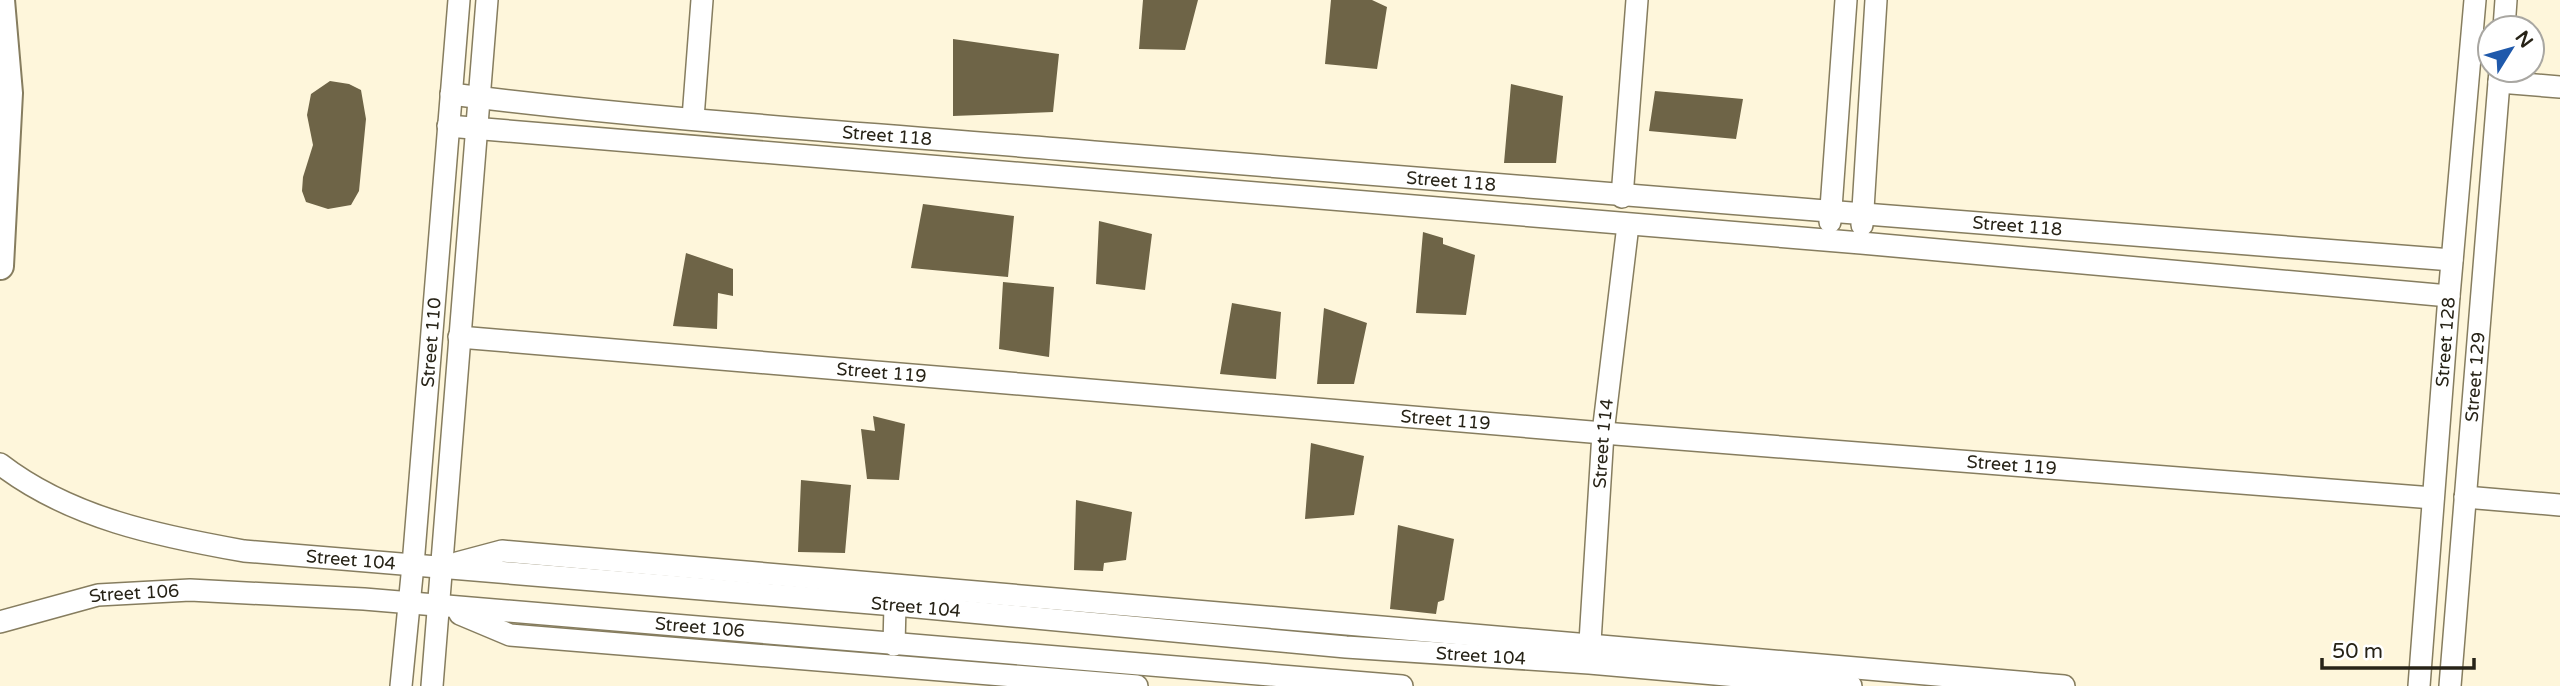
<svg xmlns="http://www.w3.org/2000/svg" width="2560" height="686" font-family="'Varela Round',sans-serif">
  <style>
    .building { fill: #6e6447 }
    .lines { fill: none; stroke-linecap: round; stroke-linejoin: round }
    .minor-casing { stroke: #867d5f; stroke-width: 24 }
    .major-casing { stroke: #867d5f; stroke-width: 30 }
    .minor { stroke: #fff; stroke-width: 21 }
    .major { stroke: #fff; stroke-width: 26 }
    .labels { text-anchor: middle; stroke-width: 7; stroke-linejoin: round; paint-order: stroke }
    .street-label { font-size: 18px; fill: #272317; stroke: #fff }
  </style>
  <rect width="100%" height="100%" fill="#fef6db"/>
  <path class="building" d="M1143,0H1198L1185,50L1139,49Z
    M1331,0H1372L1387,7L1377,69L1325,64Z
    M953,39L1059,54L1053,112L953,116Z
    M330,81L349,84L361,90L366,119L359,191L351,205L328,209L306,202L302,191L303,177L313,145L307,115L311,94Z
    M1511,84L1563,96L1556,163H1504Z
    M1655,91L1743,99L1736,139L1649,131Z
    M923,204L1014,216L1008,277L911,268Z
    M1099,221L1152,234L1145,290L1096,284Z
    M1423,232L1443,238V244L1475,255L1466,315L1416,313Z
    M686,253L733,269V296L718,293L717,329L673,326Z
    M1003,282L1054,287L1049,357L999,349Z
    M1232,303L1281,312L1276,379L1220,374Z
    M1324,308L1367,323L1354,384H1317Z
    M873,416L905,424L899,480L867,479L861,429L875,431Z
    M1311,443L1364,456L1354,515L1305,519Z
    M801,480L851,485L845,553L798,552Z
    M1076,500L1132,512L1126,560L1104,563L1103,571L1074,570Z
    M1398,525L1454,539L1444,600L1438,602L1436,614L1390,609Z"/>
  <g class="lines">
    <defs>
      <g id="minor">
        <path d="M2504,28L2506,0"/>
        <path d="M2499,82L2560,87"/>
        <path id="s1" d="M451,94C664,121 880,134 1094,152C1547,190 1999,224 2452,260"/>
        <path d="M693,118L702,0"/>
        <path d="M448,126L1861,243L2449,296"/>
        <path d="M1622,197L1637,0"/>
        <path d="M1830,222L1846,0"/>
        <path d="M1862,225L1876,0"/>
        <path id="s2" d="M459,337L1603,433L2433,498"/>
        <path id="s3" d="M0,464C70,518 159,536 244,551L895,605L1346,647L1589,663L1851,686"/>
        <path d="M2465,497L2560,505"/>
        <path d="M457,563L502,551L2064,686"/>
        <path d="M460,614L510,635L1137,686"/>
        <path id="s4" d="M0,622L98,595L190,590L364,599L1402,686"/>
        <path d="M894,645L895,605"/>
        <path id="s5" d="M1589,658L1603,433L1628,225"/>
        <path id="s6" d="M401,686L413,565L459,0"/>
        <path d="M432,686L487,0"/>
        <path id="s7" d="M2419,686L2449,296L2475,0"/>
        <path id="s8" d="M2450,686L2500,70"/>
      </g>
      <path id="major" d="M0,266L9,93L1,0"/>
    </defs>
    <use href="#minor" class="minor-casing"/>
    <use href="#major" class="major-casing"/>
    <use href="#minor" class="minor"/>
    <use href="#major" class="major"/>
  </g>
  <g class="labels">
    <g class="street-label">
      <text dy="6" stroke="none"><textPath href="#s1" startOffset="438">Street 118</textPath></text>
      <text dy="6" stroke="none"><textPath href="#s1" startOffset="1004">Street 118</textPath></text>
      <text dy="6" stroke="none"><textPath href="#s1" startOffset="1572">Street 118</textPath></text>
      <text dy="6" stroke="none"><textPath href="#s6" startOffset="345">Street 110</textPath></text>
      <text dy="6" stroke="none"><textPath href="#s7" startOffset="345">Street 128</textPath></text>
      <text dy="6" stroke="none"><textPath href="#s2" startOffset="424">Street 119</textPath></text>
      <text dy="6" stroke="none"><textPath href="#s8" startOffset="310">Street 129</textPath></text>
      <text dy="6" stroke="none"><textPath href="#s2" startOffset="990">Street 119</textPath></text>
      <text dy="6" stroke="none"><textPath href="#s5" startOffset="215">Street 114</textPath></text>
      <text dy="6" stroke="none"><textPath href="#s2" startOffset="1558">Street 119</textPath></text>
      <text dy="6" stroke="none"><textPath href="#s3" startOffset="369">Street 104</textPath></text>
      <text dy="6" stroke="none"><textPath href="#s4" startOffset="138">Street 106</textPath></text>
      <text dy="6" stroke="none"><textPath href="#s3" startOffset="936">Street 104</textPath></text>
      <text dy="6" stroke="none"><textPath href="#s4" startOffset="705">Street 106</textPath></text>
      <text dy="6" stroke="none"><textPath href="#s3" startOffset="1503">Street 104</textPath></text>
    </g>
  </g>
  <g transform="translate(2511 49) rotate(53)"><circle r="33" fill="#ffffff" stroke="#a9a7a2" stroke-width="2"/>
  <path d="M0-5L12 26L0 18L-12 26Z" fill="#1f59ab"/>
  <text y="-10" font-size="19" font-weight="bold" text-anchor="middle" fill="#272317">N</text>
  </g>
  <path d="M2322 658v10h152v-10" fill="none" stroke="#272317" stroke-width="3.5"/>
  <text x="2332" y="658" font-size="21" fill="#272317" stroke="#ffffff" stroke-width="5" paint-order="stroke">50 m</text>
</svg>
